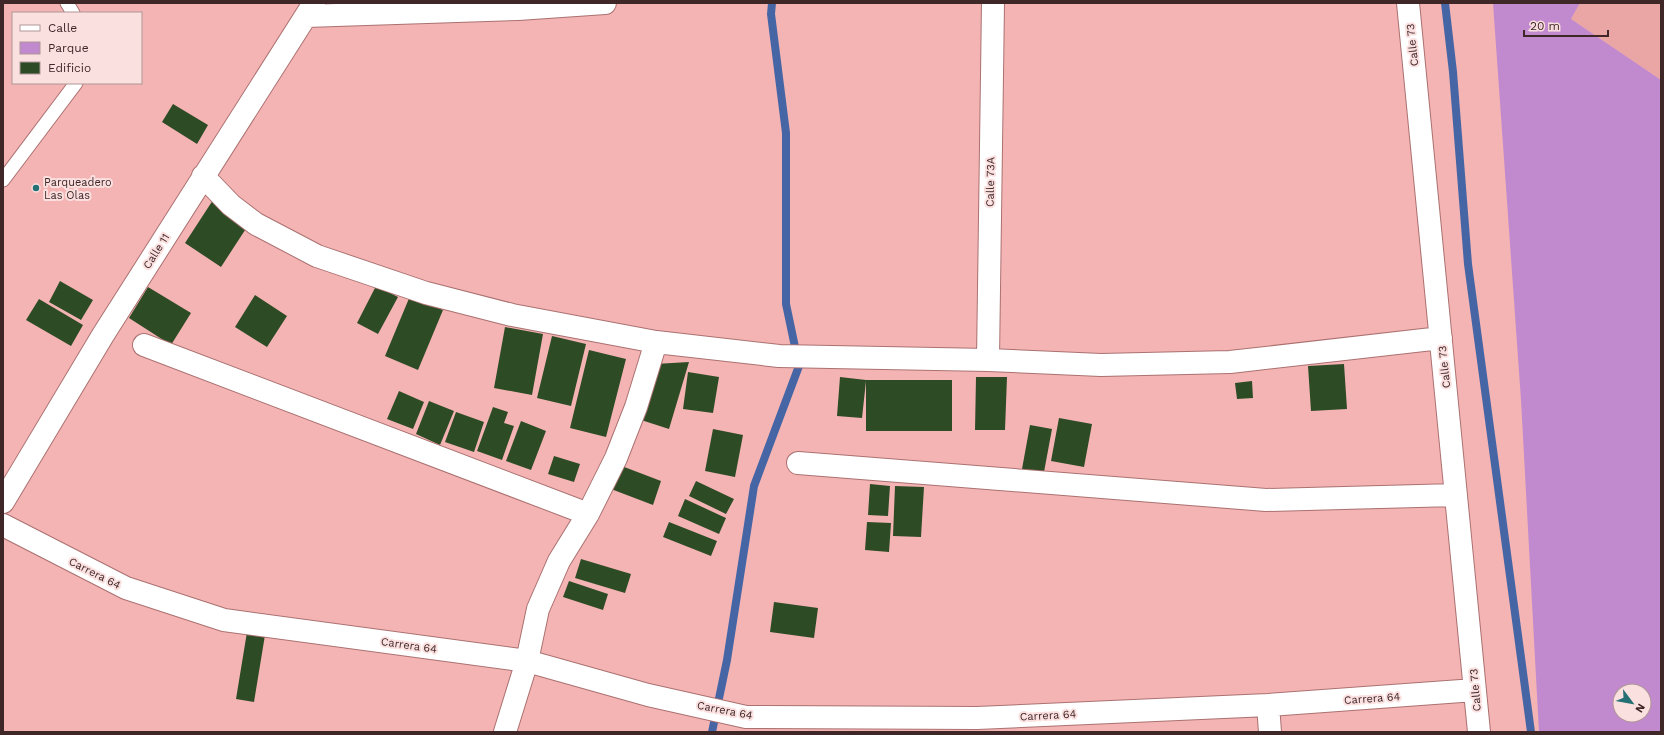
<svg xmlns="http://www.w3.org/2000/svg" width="1664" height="735" font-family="'Work Sans',sans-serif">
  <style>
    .built { fill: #eaa6a5 }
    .green { fill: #c18ace; fill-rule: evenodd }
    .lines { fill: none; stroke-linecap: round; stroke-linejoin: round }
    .stream { stroke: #4565a5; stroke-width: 8 }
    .building { fill: #2d4c25 }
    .lane-casing { stroke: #ab7171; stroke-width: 15 }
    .street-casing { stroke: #ab7171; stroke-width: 24 }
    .lane { stroke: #fff; stroke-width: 13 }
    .street { stroke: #fff; stroke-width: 22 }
    .poi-dot { fill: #257074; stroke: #fbe0e0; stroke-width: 1.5 }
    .labels { text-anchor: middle; stroke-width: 4; stroke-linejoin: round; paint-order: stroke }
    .street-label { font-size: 11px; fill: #3f2727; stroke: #fbe0e0 }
    .poi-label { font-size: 11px; fill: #3f2727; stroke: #fbe0e0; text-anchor: start }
  </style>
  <rect width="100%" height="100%" fill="#f4b4b4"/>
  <path class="built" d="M1580,3H1661V80L1571,19Z"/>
  <path class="green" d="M1493,3H1580L1571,19L1661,80V732H1539L1521,400ZM1620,691H1644V715H1620Z"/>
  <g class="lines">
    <path class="stream" d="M1445,3L1453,72L1468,264L1531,732
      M712,732L727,660L754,486L799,366L786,304V133L771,14L772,3"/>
  </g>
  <path class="building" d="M173,104L208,125L197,144L162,122Z
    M213,200L249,224L221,267L185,243Z
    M60,281L93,300L81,320L49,302Z
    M376,286L398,297L378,334L357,323Z
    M148,287L191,313L171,345L129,318Z
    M255,295L287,316L267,347L235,327Z
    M410,296L443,310L418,370L385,356Z
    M39,299L83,325L71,346L26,320Z
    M505,327L543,334L532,395L494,388Z
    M552,336L586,344L571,406L537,398Z
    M589,350L626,359L606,437L570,428Z
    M689,362L669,429L638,419L655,364Z
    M1344,364L1347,409L1311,411L1308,366Z
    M688,372L719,377L713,413L683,409Z
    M840,377L866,380H952V431H866V381L862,418L837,416Z
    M976,377H1007L1005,430H975Z
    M1252,381L1253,398L1237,399L1235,383Z
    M399,391L424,402L413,429L387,419Z
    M429,401L454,411L440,445L416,434Z
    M493,407L508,412L504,423L514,426L502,460L477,451Z
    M456,412L484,422L474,452L445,442Z
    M1059,418L1092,424L1084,467L1051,461Z
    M521,421L546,431L531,470L506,461Z
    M1030,425L1052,429L1044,472L1022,469Z
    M713,429L743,435L735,477L705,471Z
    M554,456L580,464L574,482L548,474Z
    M619,465L661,481L653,505L611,489Z
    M696,481L734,499L726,514L689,496Z
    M870,484L890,486L888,516L868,515Z
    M895,486L924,487L921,537L893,536Z
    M685,499L726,518L719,534L678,516Z
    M669,522L717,541L711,556L663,537Z
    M867,522L891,523L889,552L865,550Z
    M581,559L631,574L625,593L575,578Z
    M569,581L608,594L603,610L563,597Z
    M774,602L818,608L814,638L770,632Z
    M247,632L265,635L254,702L236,699Z"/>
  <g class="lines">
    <defs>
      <path id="lane" d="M67,3L73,13
        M3,180L76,83"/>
      <path id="street" d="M1408,3L1479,732
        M306,16L518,9L605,3
        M203,176L231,205L256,224L317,256L426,293L512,315L656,342L779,356L988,360L1101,365L1230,362L1441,338
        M144,345L588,514
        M988,360L993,3
        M798,463L1266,500L1456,495
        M3,502L103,335L314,3
        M3,525L126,588L224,620L527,661L648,695L746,717L977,718L1268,705L1475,690
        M1268,705L1270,732
        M505,732L527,661L538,609L559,561L588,514L616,458L636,407L656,342"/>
    </defs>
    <use href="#lane" class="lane-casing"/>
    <use href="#street" class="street-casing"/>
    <use href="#lane" class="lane"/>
    <use href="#street" class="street"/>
  </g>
  <circle class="poi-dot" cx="36" cy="188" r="4"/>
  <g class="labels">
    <g class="street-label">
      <text transform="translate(1412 45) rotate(-96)" y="4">Calle 73</text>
      <text transform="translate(990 182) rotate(-89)" y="4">Calle 73A</text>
      <text transform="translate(156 251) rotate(-58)" y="4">Calle 11</text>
      <text transform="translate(1444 367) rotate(-96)" y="4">Calle 73</text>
      <text transform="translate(95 573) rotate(27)" y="4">Carrera 64</text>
      <text transform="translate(409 645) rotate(8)" y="4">Carrera 64</text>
      <text transform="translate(1475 690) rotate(-95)" y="4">Calle 73</text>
      <text transform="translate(1372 698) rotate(-4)" y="4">Carrera 64</text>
      <text transform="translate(725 710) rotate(11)" y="4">Carrera 64</text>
      <text transform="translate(1048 715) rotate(-3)" y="4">Carrera 64</text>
    </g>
    <g class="poi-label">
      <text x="44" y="186">Parqueadero<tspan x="44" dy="13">Las Olas</tspan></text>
    </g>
  </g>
  <rect width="1664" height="735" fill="none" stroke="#3f2727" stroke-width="8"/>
  <rect x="12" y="12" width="130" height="72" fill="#fbe0e0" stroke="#b09696"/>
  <rect x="20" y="25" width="20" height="6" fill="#ffffff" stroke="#b09696"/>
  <text x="48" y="32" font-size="12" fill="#3f2727">Calle</text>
  <rect x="20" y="42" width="20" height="12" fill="#c18ace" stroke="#b09696"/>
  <text x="48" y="52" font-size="12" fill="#3f2727">Parque</text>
  <rect x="20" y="62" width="20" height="12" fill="#2d4c25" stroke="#b09696"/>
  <text x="48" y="72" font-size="12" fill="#3f2727">Edificio</text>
  <g transform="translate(1632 703) rotate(122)"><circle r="19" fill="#fbe0e0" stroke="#b09696"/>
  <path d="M0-3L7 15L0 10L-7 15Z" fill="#257074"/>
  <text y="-6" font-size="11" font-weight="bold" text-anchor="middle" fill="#3f2727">N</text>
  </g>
  <path d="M1524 30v6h84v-6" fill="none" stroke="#3f2727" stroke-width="2"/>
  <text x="1530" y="30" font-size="12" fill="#3f2727" stroke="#fbe0e0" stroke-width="3" paint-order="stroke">20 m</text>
</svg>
